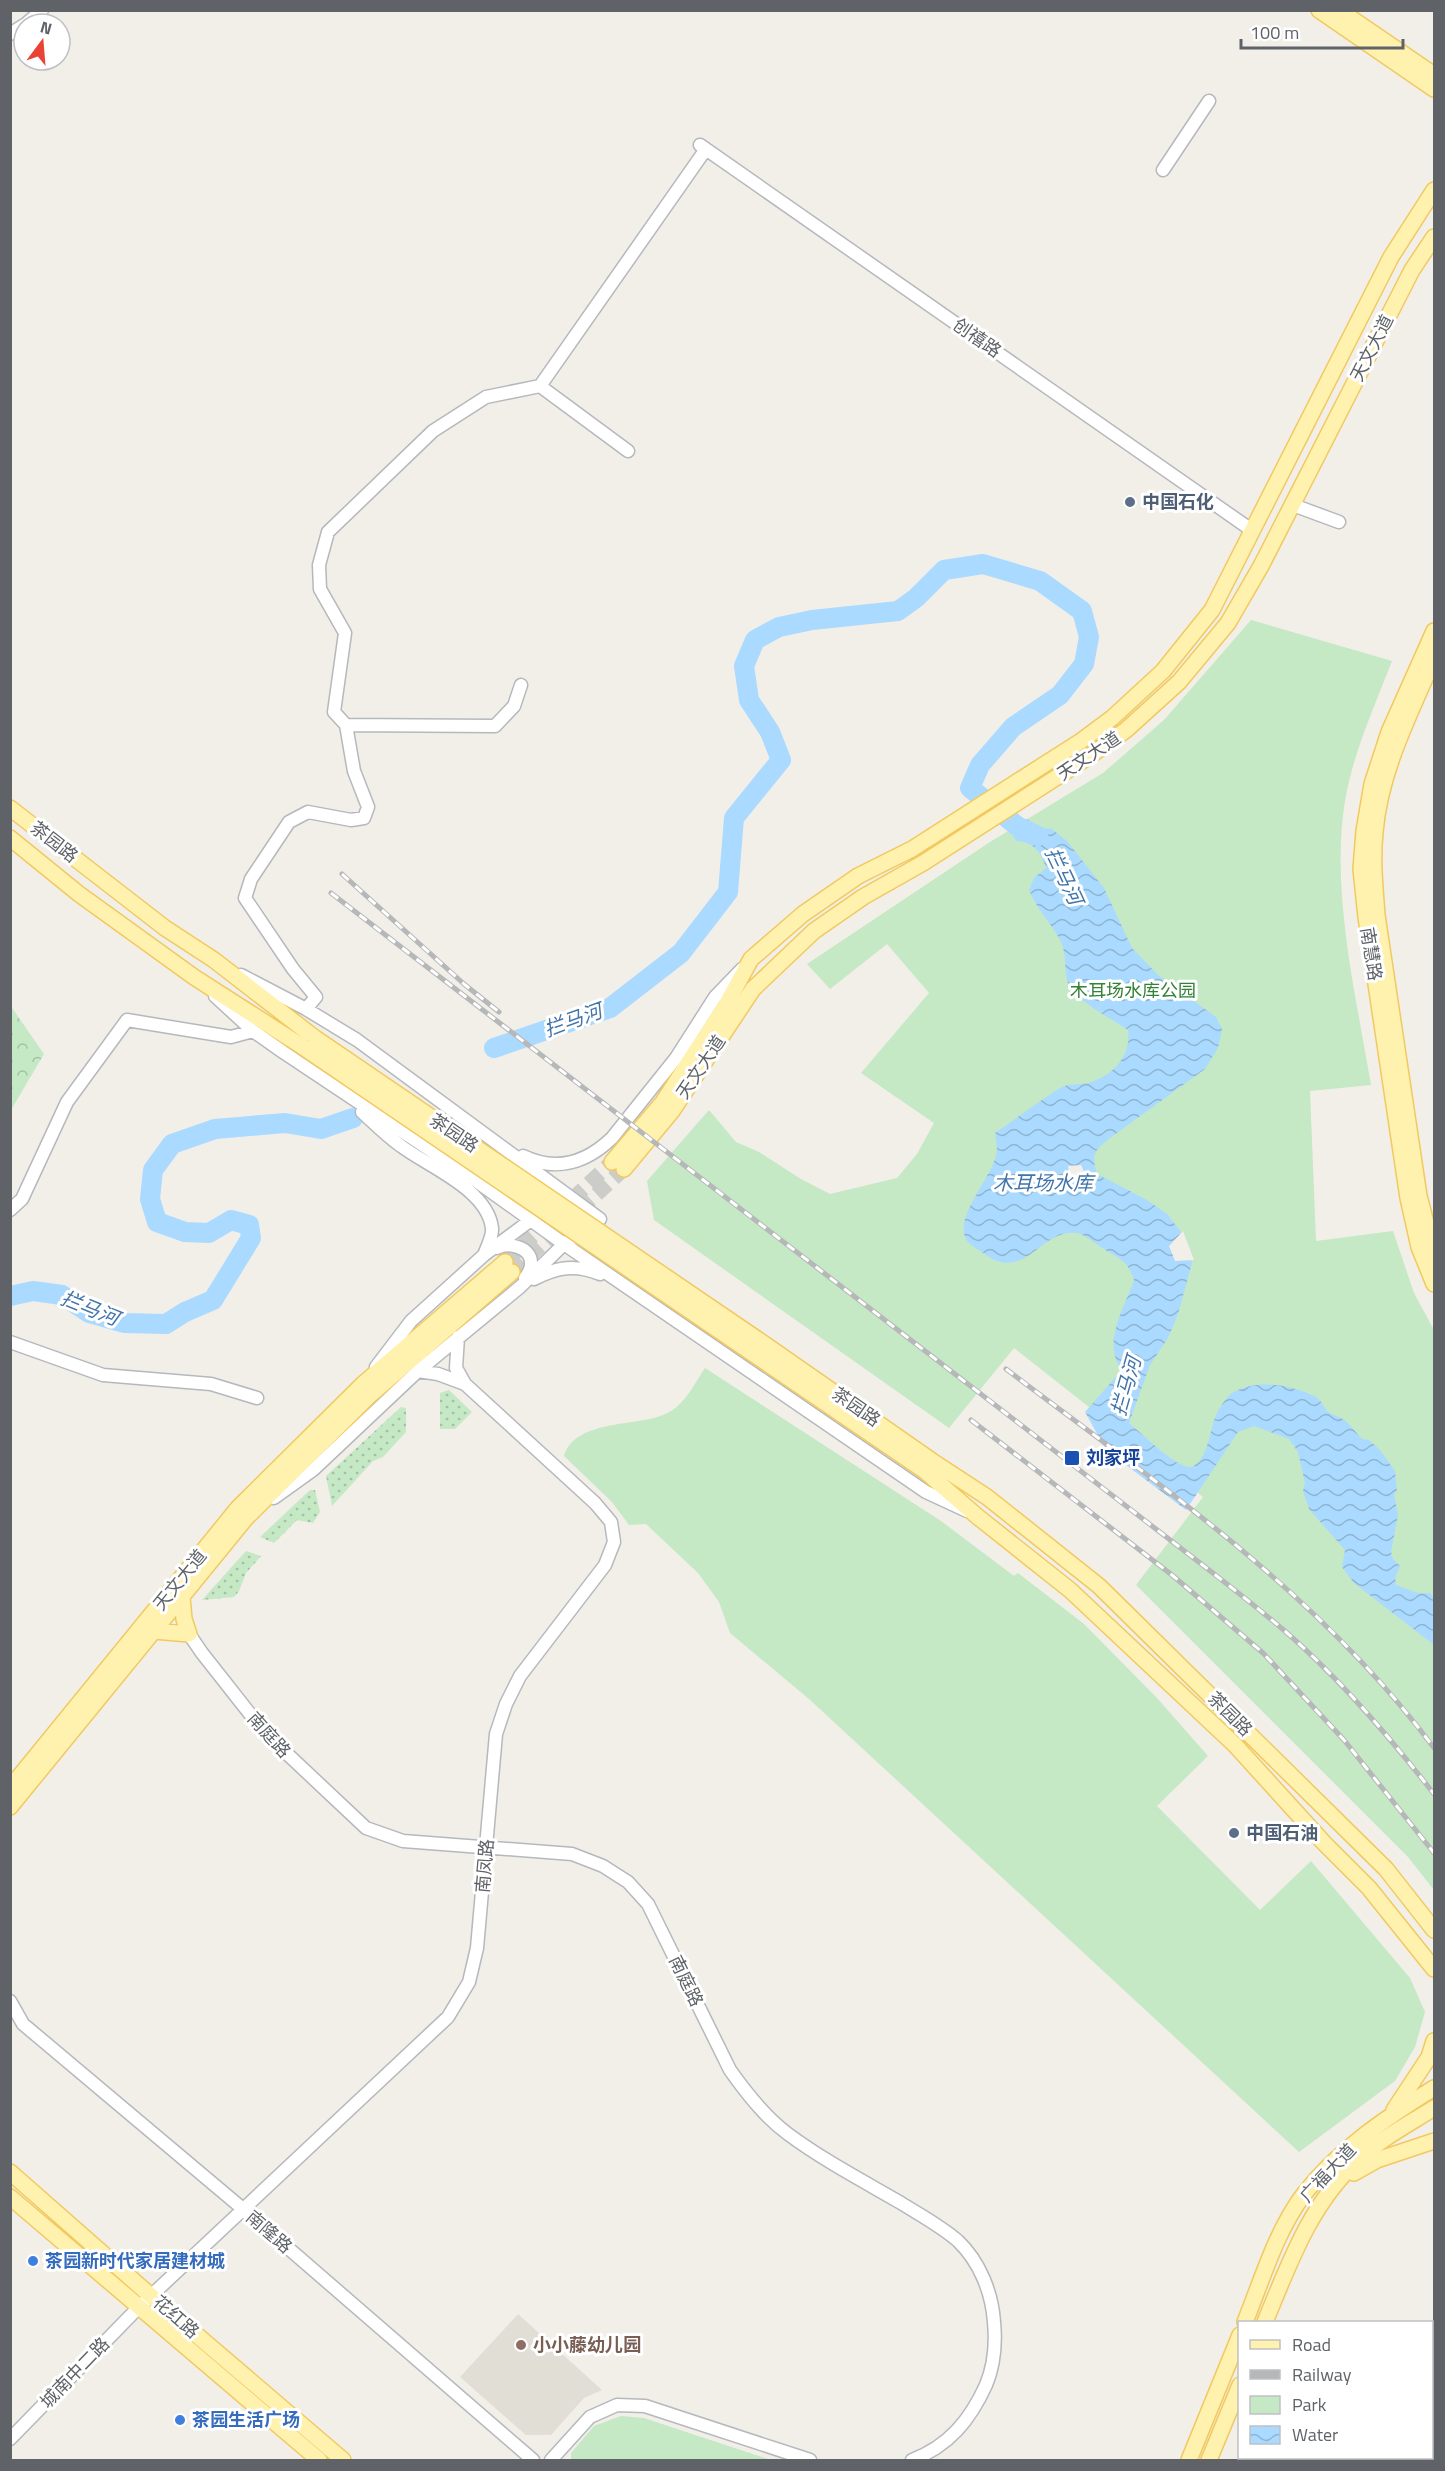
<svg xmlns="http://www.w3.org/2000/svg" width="1445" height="2471" font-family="'Titillium Web','Noto Sans SC',sans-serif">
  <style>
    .education { fill: #e1ded6 }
    .grass { fill: url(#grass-dots) }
    .forest { fill: url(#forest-crowns) }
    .park { fill: #c5e8c5 }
    .water { fill: url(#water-waves) }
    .pier { fill: #f1efe8 }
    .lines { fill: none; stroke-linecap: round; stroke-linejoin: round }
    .river { stroke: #aadaff; stroke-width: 20 }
    .major-tunnel { stroke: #ccccc8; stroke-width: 15; stroke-dasharray: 15 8; stroke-linecap: butt }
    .minor-casing { stroke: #b5b8bc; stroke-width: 15 }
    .major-casing { stroke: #f2c960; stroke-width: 18 }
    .minor { stroke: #fff; stroke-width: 12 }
    .major { stroke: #fff2af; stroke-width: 15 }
    .rail-casing { stroke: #b6b7b8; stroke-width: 5 }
    .rail { stroke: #fff; stroke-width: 3; stroke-dasharray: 9; stroke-linecap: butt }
    .major-bridge-casing { stroke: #f2c960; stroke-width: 18; stroke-linecap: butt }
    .major-bridge { stroke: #fff2af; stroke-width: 15 }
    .service-dot { fill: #5c6f8a; stroke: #fff; stroke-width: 2 }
    .transit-dot { fill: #1a4fb4; stroke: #fff; stroke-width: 2 }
    .shop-dot { fill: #3f7fe0; stroke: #fff; stroke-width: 2 }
    .education-dot { fill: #8d6e63; stroke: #fff; stroke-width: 2 }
    .labels { text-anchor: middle; stroke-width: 6; stroke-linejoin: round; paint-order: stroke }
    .street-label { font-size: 18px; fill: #5f6368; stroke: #fff }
    .service-label { font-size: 18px; font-weight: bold; fill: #4e5e75; stroke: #fff; text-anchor: start }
    .park-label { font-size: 18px; fill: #348238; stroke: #fff }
    .transit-label { font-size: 18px; font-weight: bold; fill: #164399; stroke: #fff; text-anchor: start }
    .shop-label { font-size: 18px; font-weight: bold; fill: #366cbe; stroke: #fff; text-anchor: start }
    .education-label { font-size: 18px; font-weight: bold; fill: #785e54; stroke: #fff; text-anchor: start }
    .water-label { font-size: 20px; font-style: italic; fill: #4174aa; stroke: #fff }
  </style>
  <defs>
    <pattern id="grass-dots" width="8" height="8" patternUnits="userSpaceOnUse" patternTransform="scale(1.5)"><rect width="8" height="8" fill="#c5e8c5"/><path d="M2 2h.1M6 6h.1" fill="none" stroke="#a3c0a4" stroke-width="1.8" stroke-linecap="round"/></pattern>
    <pattern id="forest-crowns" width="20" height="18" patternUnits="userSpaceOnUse" patternTransform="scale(1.5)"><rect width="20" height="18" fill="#c5e8c5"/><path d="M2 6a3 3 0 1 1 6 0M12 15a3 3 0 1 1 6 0" fill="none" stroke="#a3c0a4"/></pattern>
    <pattern id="water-waves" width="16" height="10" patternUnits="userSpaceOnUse" patternTransform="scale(1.5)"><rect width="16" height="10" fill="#aadaff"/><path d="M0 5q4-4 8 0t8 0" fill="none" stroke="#8eb4d2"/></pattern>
  </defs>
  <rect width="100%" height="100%" fill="#f1efe8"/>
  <path class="education" d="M518,2314L602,2390L584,2398L551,2435H526L460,2377Z"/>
  <path class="grass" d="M449,1390L472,1412L455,1429H440V1393Z
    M401,1407L406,1408V1432L383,1457L373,1461L332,1506L326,1476Z
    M310,1490H315L320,1512L313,1523L297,1520L274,1543L260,1537Z
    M246,1551L261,1556L246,1573L239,1591L234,1597L202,1600Z"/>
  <path class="forest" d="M10,1005L44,1054L11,1110H10Z"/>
  <path class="park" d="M1251,620L1392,661C1375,705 1355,749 1346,795C1329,886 1356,995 1371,1085L1310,1091L1316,1241L1393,1231L1414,1293L1434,1330V1890L1408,1857L1136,1585L1203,1497L1014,1348L949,1428L654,1220L647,1181L709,1110L736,1142L759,1152L801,1179L830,1194L897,1178L917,1154L934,1123L861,1073L929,993L887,944L830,989L807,964L990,842L1103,773L1164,720Z
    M705,1368L941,1521L1014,1576L1018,1573L1084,1624L1157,1698L1208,1756L1157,1806L1260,1910L1311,1861L1410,1978L1425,2012L1415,2047L1395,2081L1299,2152L809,1699L730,1633L719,1602L698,1573L646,1524L629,1525L612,1502L564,1456C577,1416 643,1429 671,1411C686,1402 695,1383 705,1368Z
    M621,2416L644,2418L771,2460H571V2453L594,2426Z"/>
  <path class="water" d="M1027,819L1041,828L1052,829L1067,841L1104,888L1132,948L1159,976L1216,1017L1222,1029L1218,1048L1205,1069L1110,1138C1094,1151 1091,1154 1097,1174L1147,1200L1167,1214L1181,1232L1192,1263L1178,1314L1168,1338L1150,1365L1129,1423C1140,1432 1179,1470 1191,1467C1209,1462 1210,1424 1218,1411C1222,1405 1227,1396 1232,1393C1257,1378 1291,1385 1316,1397C1321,1400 1323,1406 1327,1411C1332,1415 1338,1416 1343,1419C1350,1424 1356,1433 1362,1439L1369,1440L1380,1450L1395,1471L1397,1490L1394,1494L1398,1515L1391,1552L1393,1559L1400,1566L1395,1578L1396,1585L1418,1593H1430L1434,1598V1645L1354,1583L1342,1567L1345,1550L1309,1509L1303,1491L1305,1483L1298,1452L1289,1439L1254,1426L1238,1432L1186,1510L1106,1450L1085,1412L1122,1370C1101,1343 1125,1307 1134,1280C1128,1261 1121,1260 1104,1249C1097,1245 1086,1235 1077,1233C1040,1228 1025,1285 983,1253C979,1250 972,1246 968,1242C950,1221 992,1178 996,1155C998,1149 996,1140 995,1133C1017,1118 1038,1102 1060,1088C1068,1083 1079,1085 1088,1083C1112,1077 1132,1056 1128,1030C1111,1018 1079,1003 1069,985C1063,973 1068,955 1060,940C1051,923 1036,908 1029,890L1034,878L1046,868C1042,853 1033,841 1016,841L1010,830Z"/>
  <path class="pier" d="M1081,1165L1089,1182L1084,1186L1070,1180L1068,1166Z
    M1183,1231L1194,1260L1175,1261L1169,1246Z"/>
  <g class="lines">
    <path class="river" d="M494,1048L610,1008L681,953L728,892L734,818L781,760L770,732L749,700L744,666L755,640L779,627L812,620L898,611L916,598L944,570L983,564L1040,581L1082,611L1089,637L1084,664L1060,695L1013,727L980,765L970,788L1017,826L1038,836
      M10,1296L33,1291L62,1295L89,1313L124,1323L166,1324L185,1312L213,1300L251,1238L249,1225L231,1220L209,1233L185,1232L157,1222L150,1199L153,1170L172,1144L215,1129L285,1123L321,1129L353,1118"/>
    <path class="major-tunnel" d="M505,1262L612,1162
      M512,1272L624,1169"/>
    <defs>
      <path id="minor" d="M26,24L42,10
        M10,34L24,25
        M700,145L1253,531
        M1163,170L1209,101
        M540,386L628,451
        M1293,505L1339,522
        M346,725L495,726L514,706L521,685
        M241,975L306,1009L357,1040L600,1219L564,1244L520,1287L418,1371L313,1470L274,1498
        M215,996L253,1031L283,1052L472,1178L564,1244L926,1492L967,1511
        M306,1009L316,997L293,969L245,898L251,879L289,822L308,812L351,820L364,818L368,807L354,771L346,725L334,712L345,633L320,589L319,565L328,532L433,431L486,397L540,386L706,149
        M362,1112C375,1124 387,1136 401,1146C429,1167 487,1189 492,1228C493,1236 487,1247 484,1255
        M523,1156C556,1172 586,1163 612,1138L676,1058L715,997L742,969
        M10,1210L22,1199L67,1102L127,1020L231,1037L253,1031
        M497,1248C509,1242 532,1247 531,1264C531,1269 528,1274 525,1278
        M534,1279C557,1267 575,1264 600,1274
        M10,1342L103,1375L211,1384L257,1398
        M376,1367L411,1321L484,1255L535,1217
        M418,1371L438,1374L465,1384
        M189,1634L202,1653L265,1733L366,1828L403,1841L572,1854L603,1866L628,1882L648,1904L730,2070C747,2094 765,2117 788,2134C823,2160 863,2181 901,2203C920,2215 941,2226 958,2241C980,2262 992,2293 994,2322C996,2343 994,2366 986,2385C970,2420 949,2446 912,2460
        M10,2001L23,2024L243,2209L533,2460
        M10,2439L139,2307L448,2017L469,1982L477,1948L496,1734L506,1704L520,1676L605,1565L614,1542L611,1522L595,1503L465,1384L456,1368L458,1337
        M551,2460L590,2417L617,2405L645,2406L810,2460"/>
      <path id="major" d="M1319,10L1434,89
        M1339,10L1434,75
        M1434,631L1389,732L1372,784L1364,831L1361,869L1366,917L1408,1198L1419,1247L1434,1284
        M1434,658C1410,714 1380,771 1375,832C1372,860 1375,888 1377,915L1419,1196L1434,1254
        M10,808L165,928L214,960L315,1038
        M10,838L79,894L194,977L303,1047
        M612,1162L663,1102L726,1005L751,959L803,914L858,876L912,849L1081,741L1112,718L1163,671L1212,610L1391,257L1434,190
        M624,1169L672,1111L753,989L814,931L863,897L923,863L1090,756L1126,730L1179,682L1228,623L1261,566L1412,270L1434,237
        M932,1461L987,1497L1099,1586L1386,1869L1434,1930
        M925,1471L978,1517L1070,1590L1235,1745L1325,1844L1369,1888L1434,1969
        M182,1597L184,1619L189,1634
        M154,1631L189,1634
        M10,1788L238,1508L363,1384L505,1262
        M10,1807L246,1518L370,1395L512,1272
        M1394,2110L1429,2057L1434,2041
        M10,2172L151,2296L343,2460
        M1354,2173L1377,2160L1434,2141
        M10,2197L319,2460
        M1245,2322C1262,2280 1276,2231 1304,2194C1339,2149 1386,2118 1434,2088
        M1265,2322C1289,2264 1310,2204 1358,2160C1380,2139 1409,2124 1434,2108
        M1189,2460L1240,2335
        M1209,2460L1240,2385"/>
    </defs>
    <use href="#minor" class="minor-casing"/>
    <use href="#major" class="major-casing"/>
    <use href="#minor" class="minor"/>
    <use href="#major" class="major"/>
    <defs>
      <path id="rail" d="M342,874L464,984L499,1012
        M331,893L1178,1546C1214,1574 1251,1602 1286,1632C1341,1680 1389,1736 1434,1794
        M1006,1369C1158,1484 1319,1593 1434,1748
        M971,1420L1172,1575L1263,1653L1344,1740L1434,1853"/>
    </defs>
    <use href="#rail" class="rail-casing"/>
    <use href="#rail" class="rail"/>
    <defs>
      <path id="major-bridge" d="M315,1038L760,1341L932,1461
        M303,1047L925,1471"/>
    </defs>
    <use href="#major-bridge" class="major-bridge-casing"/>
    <use href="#major-bridge" class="major-bridge"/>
  </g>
  <g class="service-dot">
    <circle cx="1130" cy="502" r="6"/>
    <circle cx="1234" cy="1833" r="6"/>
  </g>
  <rect class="transit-dot" x="1064" y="1450" width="16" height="16" rx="3"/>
  <g class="shop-dot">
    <circle cx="33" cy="2261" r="6"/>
    <circle cx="180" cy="2420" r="6"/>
  </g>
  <circle class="education-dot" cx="521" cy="2345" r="6"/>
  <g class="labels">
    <g class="street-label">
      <text transform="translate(977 338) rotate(35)" y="6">创禧路</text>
      <text transform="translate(1372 348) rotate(-63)" y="6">天文大道</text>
      <text transform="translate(1089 756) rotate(-34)" y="6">天文大道</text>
      <text transform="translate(54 842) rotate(38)" y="6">茶园路</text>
      <text transform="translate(1371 954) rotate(81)" y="6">南慧路</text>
      <text transform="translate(701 1067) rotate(-56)" y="6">天文大道</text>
      <text transform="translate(454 1133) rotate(34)" y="6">茶园路</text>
      <text transform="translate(856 1407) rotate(35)" y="6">茶园路</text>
      <text transform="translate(180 1580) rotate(-51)" y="6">天文大道</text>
      <text transform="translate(1230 1714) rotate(45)" y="6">茶园路</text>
      <text transform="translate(269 1735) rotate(48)" y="6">南庭路</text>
      <text transform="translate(485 1866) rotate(-85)" y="6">南凤路</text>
      <text transform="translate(686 1981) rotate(64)" y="6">南庭路</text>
      <text transform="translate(1328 2173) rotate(-47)" y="6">广福大道</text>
      <text transform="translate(269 2232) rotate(41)" y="6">南隆路</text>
      <text transform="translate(176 2317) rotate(41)" y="6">花红路</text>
      <text transform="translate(75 2373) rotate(-46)" y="6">城南中二路</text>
    </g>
    <g class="service-label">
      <text x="1142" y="508">中国石化</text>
      <text x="1246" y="1839">中国石油</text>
    </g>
    <g class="park-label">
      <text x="1133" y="997">木耳场水库公园</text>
    </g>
    <g class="transit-label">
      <text x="1086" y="1464">刘家坪</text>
    </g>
    <g class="shop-label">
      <text x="45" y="2267">茶园新时代家居建材城</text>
      <text x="192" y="2426">茶园生活广场</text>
    </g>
    <g class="education-label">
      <text x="533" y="2351">小小藤幼儿园</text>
    </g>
    <g class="water-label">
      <text transform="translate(1064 876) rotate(65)" y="7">拦马河</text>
      <text transform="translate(573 1020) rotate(-20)" y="7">拦马河</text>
      <text x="1043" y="1190">木耳场水库</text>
      <text transform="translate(90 1308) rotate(22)" y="7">拦马河</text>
      <text transform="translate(1126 1386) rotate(-74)" y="7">拦马河</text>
    </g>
  </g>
  <rect width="1445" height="2471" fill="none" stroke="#5f6368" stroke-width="24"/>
  <rect x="1238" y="2321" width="195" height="138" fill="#ffffff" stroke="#bfc1c3" stroke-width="1.5"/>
  <rect x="1250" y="2340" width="30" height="9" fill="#fff2af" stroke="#bfc1c3" stroke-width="1.5"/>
  <text x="1292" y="2351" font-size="18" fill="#5f6368">Road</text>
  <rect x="1250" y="2370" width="30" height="9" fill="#b6b7b8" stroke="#bfc1c3" stroke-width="1.5"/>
  <text x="1292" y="2381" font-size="18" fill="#5f6368">Railway</text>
  <rect x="1250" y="2396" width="30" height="18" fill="#c5e8c5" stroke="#bfc1c3" stroke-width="1.5"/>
  <text x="1292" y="2411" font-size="18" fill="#5f6368">Park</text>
  <rect x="1250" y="2426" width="30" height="18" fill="url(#water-waves)" stroke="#bfc1c3" stroke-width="1.5"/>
  <text x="1292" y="2441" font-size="18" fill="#5f6368">Water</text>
  <g transform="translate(42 42) rotate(16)"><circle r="28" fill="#ffffff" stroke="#bfc1c3" stroke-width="1.5"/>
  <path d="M0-4.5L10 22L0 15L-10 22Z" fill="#ea4335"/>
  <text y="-9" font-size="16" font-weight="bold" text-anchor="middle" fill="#5f6368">N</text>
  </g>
  <path d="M1241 39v9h162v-9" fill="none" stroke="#5f6368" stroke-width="3"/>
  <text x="1250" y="39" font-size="18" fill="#5f6368" stroke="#ffffff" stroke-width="4.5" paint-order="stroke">100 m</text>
</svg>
